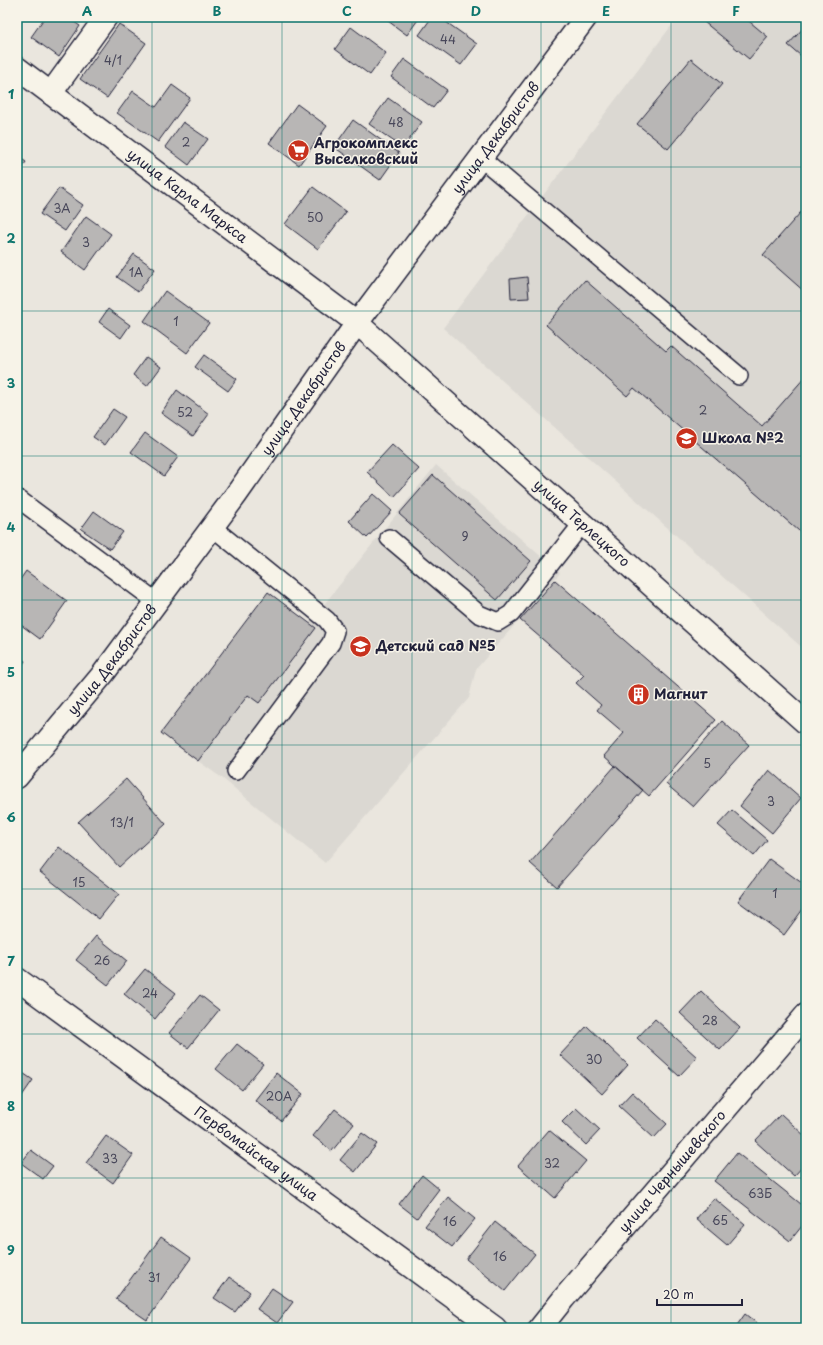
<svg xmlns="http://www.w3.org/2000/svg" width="823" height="1345" font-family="'Playpen Sans',sans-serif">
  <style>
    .built { fill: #dbd8d2 }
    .building { fill: #b8b6b5; stroke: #22223b }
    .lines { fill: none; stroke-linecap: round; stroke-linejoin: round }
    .lane-casing { stroke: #22223b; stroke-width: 20 }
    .street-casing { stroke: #22223b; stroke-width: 25 }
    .lane { stroke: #f7f3e8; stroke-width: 17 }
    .street { stroke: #f7f3e8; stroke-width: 22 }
    .grid { fill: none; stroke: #0f766e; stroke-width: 1; stroke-opacity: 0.55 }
    .labels { text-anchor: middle; stroke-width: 3; stroke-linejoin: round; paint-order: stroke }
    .number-label { font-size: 12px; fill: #48475a }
    .street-label { font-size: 14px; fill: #22223b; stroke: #f7f3e8 }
    .poi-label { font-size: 14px; font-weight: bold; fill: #22223b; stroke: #f7f3e8; text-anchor: start }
    .neatline { fill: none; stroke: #0f766e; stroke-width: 1.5 }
    .grid-label { font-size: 13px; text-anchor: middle; font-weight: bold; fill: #0f766e }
  </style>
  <rect width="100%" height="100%" fill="#eae6de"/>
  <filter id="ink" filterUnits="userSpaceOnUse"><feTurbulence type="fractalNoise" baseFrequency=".025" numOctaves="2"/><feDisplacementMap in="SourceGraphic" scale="8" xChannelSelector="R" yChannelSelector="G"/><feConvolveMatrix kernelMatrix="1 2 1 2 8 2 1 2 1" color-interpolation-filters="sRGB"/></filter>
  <g filter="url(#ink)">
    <path class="built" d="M678,17H806V651L443,328Z
      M436,465L560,573L476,669L469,698L325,863L222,778L198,761L161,733L268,592L309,623Z"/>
    <path class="building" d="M45,17H67L80,26L59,57L31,37Z
      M391,17H420L407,35L388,21Z
      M432,17H439L477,44L461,65L419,35Z
      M698,17H744L768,37L749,59Z
      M119,24L146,43L107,98L80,79Z
      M806,25V60L788,45Z
      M351,27L386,53L370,75L335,49Z
      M404,59L447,90L433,108L391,77Z
      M691,59L722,84L668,149L637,124Z
      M172,85L190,98L158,142L117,113L133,91L156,107Z
      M388,98L422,122L403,148L369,124Z
      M297,104L327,126L299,165L269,143Z
      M353,120L399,153L380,180L334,147Z
      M183,122L208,139L189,165L165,147Z
      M17,156L26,162L17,175Z
      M313,187L346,212L318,249L285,224Z
      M59,188L83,205L65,231L40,214Z
      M801,212L806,216V293L763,255Z
      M86,216L111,234L85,270L61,252Z
      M134,254L155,269L138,292L117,277Z
      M527,277L529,298L511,299L510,279Z
      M585,280L666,351L671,346L762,426L806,376V537L634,388L627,396L546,325Z
      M165,291L209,323L187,353L144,321Z
      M108,309L130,325L121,338L99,322Z
      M204,355L237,379L228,391L195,367Z
      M146,357L161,367L147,386L133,375Z
      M177,390L209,414L193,436L161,413Z
      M113,409L125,417L105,445L93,437Z
      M145,433L178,457L164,476L131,452Z
      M392,445L419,469L394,497L367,472Z
      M433,475L531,561L497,600L399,514Z
      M373,494L392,511L367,538L349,521Z
      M94,511L123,532L110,549L81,529Z
      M26,571L67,601L40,639L17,622V584Z
      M555,580L716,720L649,796L604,756L624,733L597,710L601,705L576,683L584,675L520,620Z
      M268,592L316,628L259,703L248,695L198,761L161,733Z
      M17,656L25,661L17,672Z
      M722,721L749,745L693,807L666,784Z
      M615,766L643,790L557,887L530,863Z
      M769,770L801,798L772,833L740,806Z
      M126,779L166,824L119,867L78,822Z
      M732,810L767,840L754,856L718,825Z
      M59,847L119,894L99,919L40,872Z
      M769,859L806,886V905L784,935L738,901Z
      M96,936L127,961L108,985L76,960Z
      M145,969L176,993L155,1019L124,994Z
      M701,991L740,1028L720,1050L680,1013Z
      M200,995L219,1010L188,1048L169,1033Z
      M655,1019L697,1057L679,1076L637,1038Z
      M587,1026L628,1065L602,1094L560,1055Z
      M237,1044L263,1064L242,1090L216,1069Z
      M17,1069L33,1080L17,1103Z
      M276,1073L303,1094L281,1121L255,1100Z
      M632,1092L667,1124L654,1138L619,1106Z
      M576,1108L600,1130L586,1145L562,1122Z
      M335,1109L354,1124L332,1151L313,1136Z
      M781,1114L806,1137V1163L794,1176L755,1141Z
      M549,1130L586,1161L555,1198L518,1166Z
      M362,1133L377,1144L355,1172L340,1160Z
      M106,1136L133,1155L113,1183L86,1163Z
      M31,1150L53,1166L43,1179L21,1163Z
      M737,1153L806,1208V1221L790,1241L714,1181Z
      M422,1175L439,1189L417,1218L399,1204Z
      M448,1197L475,1219L452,1247L425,1226Z
      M714,1198L745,1224L727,1245L696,1219Z
      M495,1222L535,1254L505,1291L466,1259Z
      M161,1237L191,1258L147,1320L116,1299Z
      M229,1277L250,1292L235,1312L214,1298Z
      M272,1288L293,1302L277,1323L257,1309Z
      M745,1314L763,1328H735Z"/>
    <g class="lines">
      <defs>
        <path id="lane" d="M481,158L739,376
          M17,498L157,602
          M212,527L327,620L335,631L331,643L236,771
          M389,538L479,614L498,622L511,614L582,524"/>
        <g id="street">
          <path id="s1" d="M17,68L357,323L806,723"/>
          <path d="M51,93L106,17"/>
          <path id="s2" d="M17,777L103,674L236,495L357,323L586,17"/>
          <path id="s3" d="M17,979L495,1328"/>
          <path id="s4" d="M540,1328L564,1298L806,1015"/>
        </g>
      </defs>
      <use href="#lane" class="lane-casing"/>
      <use href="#street" class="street-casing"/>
      <use href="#lane" class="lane"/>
      <use href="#street" class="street"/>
    </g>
  </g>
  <path class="grid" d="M152,17V1328M282,17V1328M412,17V1328M541,17V1328M671,17V1328M17,167H806M17,311H806M17,456H806M17,600H806M17,745H806M17,889H806M17,1034H806M17,1178H806"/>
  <defs>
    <symbol id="supermarket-disc" viewBox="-11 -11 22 22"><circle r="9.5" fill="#c8321e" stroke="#f7f3e8"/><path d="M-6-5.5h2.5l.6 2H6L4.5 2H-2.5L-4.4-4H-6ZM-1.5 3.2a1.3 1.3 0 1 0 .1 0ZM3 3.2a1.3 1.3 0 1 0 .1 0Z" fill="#fff"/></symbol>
    <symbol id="school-disc" viewBox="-11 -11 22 22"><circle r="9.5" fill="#c8321e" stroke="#f7f3e8"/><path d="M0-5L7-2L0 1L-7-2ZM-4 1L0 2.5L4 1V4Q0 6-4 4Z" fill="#fff"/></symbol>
    <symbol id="building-disc" viewBox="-11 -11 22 22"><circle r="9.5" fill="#c8321e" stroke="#f7f3e8"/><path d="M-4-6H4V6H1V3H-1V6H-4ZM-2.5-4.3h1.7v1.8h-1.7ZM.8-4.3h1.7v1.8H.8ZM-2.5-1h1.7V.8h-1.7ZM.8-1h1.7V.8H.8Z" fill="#fff"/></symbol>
  </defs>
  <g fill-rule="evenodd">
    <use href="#supermarket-disc" x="286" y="138" width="25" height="25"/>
    <use href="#school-disc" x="674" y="426" width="25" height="25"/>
    <use href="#school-disc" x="348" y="634" width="25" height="25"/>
    <use href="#building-disc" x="626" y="682" width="25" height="25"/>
  </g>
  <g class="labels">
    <g class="number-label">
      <text x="448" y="44">44</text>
      <text x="113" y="65">4/1</text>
      <text x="396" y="127">48</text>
      <text x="186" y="147">2</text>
      <text x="62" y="213">3А</text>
      <text x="315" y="222">50</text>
      <text x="86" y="247">3</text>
      <text x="136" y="277">1А</text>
      <text x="176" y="326">1</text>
      <text x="703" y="415">2</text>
      <text x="185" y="417">52</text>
      <text x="465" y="541">9</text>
      <text x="707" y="768">5</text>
      <text x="771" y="806">3</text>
      <text x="122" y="827">13/1</text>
      <text x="79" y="887">15</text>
      <text x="775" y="898">1</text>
      <text x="102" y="965">26</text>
      <text x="150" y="998">24</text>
      <text x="710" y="1025">28</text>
      <text x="594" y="1064">30</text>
      <text x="279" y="1101">20А</text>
      <text x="110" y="1163">33</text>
      <text x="552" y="1168">32</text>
      <text x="760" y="1198">63Б</text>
      <text x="720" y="1225">65</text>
      <text x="450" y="1226">16</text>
      <text x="500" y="1261">16</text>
      <text x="154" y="1282">31</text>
    </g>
    <g class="street-label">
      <text dy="5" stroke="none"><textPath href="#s2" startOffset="799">улица Декабристов</textPath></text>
      <text dy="5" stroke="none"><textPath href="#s1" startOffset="213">улица Карла Маркса</textPath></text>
      <text dy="5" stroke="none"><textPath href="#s2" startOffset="475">улица Декабристов</textPath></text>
      <text dy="5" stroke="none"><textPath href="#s1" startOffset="726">улица Терлецкого</textPath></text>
      <text dy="5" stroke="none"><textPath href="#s2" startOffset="151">улица Декабристов</textPath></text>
      <text dy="5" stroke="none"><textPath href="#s3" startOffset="296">Первомайская улица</textPath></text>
      <text dy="5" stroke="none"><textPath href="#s4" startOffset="205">улица Чернышевского</textPath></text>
    </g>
    <g class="poi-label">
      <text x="314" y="148">Агрокомплекс<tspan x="314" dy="16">Выселковский</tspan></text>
      <text x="702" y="443">Школа №2</text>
      <text x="376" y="651">Детский сад №5</text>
      <text x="654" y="699">Магнит</text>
    </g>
  </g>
  <rect width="823" height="1345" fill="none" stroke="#f7f3e8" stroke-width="44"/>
  <path d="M657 1299v6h85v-6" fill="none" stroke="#22223b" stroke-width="2"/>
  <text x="663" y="1299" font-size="12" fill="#22223b" stroke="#f7f3e8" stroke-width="3" paint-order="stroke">20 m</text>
  <rect x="22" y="22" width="779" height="1301" class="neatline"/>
  <g class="grid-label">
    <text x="87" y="16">A</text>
    <text x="217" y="16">B</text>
    <text x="347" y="16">C</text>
    <text x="476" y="16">D</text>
    <text x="606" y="16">E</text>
    <text x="736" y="16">F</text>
    <text x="11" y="99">1</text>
    <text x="11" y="243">2</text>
    <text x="11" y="388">3</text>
    <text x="11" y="532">4</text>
    <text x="11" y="677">5</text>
    <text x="11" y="822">6</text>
    <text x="11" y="966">7</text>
    <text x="11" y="1111">8</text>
    <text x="11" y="1255">9</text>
  </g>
</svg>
